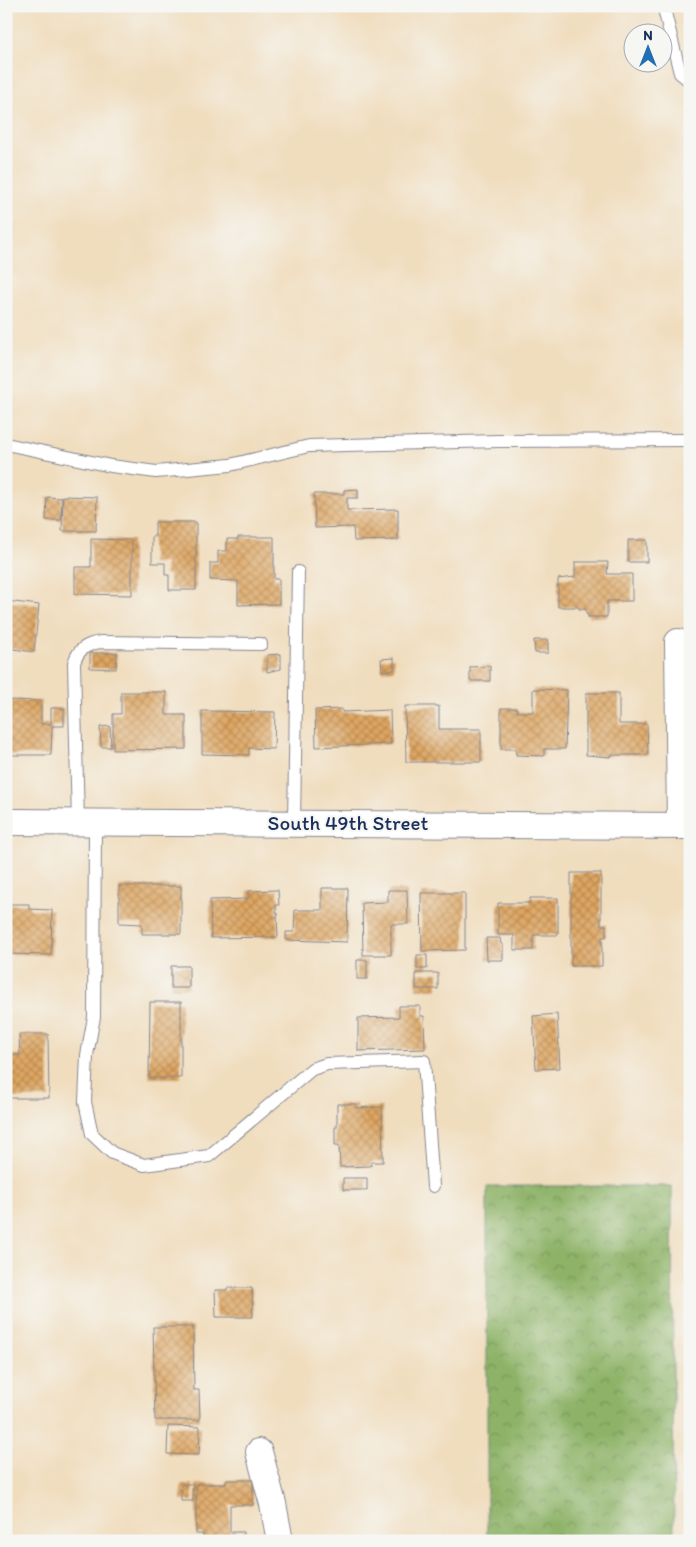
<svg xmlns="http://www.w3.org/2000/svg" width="696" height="1547" font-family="Itim,sans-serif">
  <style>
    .forest { fill: url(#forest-crowns); stroke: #547163 }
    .building { fill: url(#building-cross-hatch) }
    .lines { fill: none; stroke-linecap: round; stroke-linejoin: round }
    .service-casing { stroke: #86868e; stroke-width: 14 }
    .minor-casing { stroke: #86868e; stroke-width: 28 }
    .service { stroke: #fff; stroke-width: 12 }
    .minor { stroke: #fff; stroke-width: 26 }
    .labels { text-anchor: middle; stroke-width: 4; stroke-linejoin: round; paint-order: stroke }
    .street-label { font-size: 21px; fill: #1b2f5e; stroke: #f6f6f2 }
  </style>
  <defs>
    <pattern id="forest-crowns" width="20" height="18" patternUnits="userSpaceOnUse" patternTransform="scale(1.25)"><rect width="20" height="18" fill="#8eb368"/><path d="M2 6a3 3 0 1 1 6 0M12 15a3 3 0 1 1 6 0" fill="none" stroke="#739259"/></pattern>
    <pattern id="building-cross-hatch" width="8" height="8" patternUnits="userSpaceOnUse" patternTransform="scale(1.25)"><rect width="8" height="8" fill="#dfa661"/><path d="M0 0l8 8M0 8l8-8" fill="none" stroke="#b48853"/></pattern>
  </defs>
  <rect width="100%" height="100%" fill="#f6f6f2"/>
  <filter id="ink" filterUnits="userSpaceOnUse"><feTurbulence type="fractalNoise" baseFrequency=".02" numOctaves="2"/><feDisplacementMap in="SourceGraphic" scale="10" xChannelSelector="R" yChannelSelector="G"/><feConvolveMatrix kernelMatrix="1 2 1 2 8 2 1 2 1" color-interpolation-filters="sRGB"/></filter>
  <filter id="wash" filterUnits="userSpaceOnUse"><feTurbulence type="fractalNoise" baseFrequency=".0096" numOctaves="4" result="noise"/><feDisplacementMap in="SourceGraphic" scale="20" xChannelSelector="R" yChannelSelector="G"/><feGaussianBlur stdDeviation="1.12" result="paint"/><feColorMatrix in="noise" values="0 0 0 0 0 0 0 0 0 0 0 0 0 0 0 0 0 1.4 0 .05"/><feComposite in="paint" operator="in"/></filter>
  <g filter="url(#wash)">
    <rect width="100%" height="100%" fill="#f0ddbe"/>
    <path class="forest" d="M487,1186H672L674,1541H487Z"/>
    <g id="blocks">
      <path class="building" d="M358,489V498H347V510L398,509V540L354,541L353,527L315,528L314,494H344V490Z
        M63,496L97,497L96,531H62Z
        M47,497L62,498L61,520H46Z
        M155,522H196V590H169V575H165V563H152V536H155Z
        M238,537H274V579H279V604L238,605V581L210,580V563H218V551H227V539H238Z
        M91,539L132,540V595L75,594V567H91Z
        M628,540H647V562H628Z
        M575,562H608L607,574H632V601H607V617H588V614H586V609H579V607H558V579L575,577Z
        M6,601L39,605L34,652L6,648Z
        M534,640H548V653H535Z
        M90,653H117L116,669L90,668Z
        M281,654V669L267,672V655Z
        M394,658V670L382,671L381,659Z
        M490,666V681H470V667Z
        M533,689L567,690L565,749H544V756L516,755V749H501V708H517V712H533Z
        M121,692H166V715H186V749L113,750V714H121Z
        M586,693H619V724H647L648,755H611V757L586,755Z
        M6,700L41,701V724H51V708H64V726H52L51,755H6Z
        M405,706H439V729H481V762H406Z
        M342,709V712L390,710L391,744L316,747L315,710Z
        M202,711L275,712L274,749L249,748V755L202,754Z
        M110,726L111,747H101L100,727Z
        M571,873H601V925H606V937H602V966H571Z
        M119,886H181V934H142V924L119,923Z
        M322,888H348L347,942L286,940V932H294L295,910H322Z
        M278,890L279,905H276V913H278V916H277L278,937L211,938L210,900L248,899V891Z
        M388,890H407L408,924H391V955H363L362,903L388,902Z
        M421,893H465V950L422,951Z
        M530,898H558V935H533V950H514V935H498V903H530Z
        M6,904H29V909L52,910L51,955L6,954Z
        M486,938H500L501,944H503V960H487Z
        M417,955H427V969H417Z
        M357,960H367V979H357Z
        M171,966H189V988H171Z
        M416,973H438V989H416Z
        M150,1002H181V1078H149Z
        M399,1006H420V1016H424L425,1049L358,1051V1018L399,1017Z
        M557,1014L560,1068L536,1069L533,1016Z
        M19,1034H48L49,1098H6V1055H20Z
        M337,1104H356V1108L382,1107L383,1162H371V1166L340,1167L339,1145H335V1127H337Z
        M343,1178H367V1190H343Z
        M227,1288H252L253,1317H216L215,1290H227Z
        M153,1327H193L194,1390H199L200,1420H155Z
        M168,1426L200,1427L199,1455L167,1454Z
        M226,1480H253V1505H230V1532H243V1541H203V1534H196V1484H226Z
        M181,1484H193V1501H181Z"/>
    </g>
  </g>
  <g filter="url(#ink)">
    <use href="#blocks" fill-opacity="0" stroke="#86868e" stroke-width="1"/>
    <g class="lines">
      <defs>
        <path id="service" d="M665,6L664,9L680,73L690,81
          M6,444L111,466L156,472L230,465L309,446L498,441L690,440
          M78,823L74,663C78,649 87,644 101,642L261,644
          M95,823L94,1017L87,1055L85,1102L92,1134L112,1153L144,1165L209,1156L312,1069L327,1064L424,1061L433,1186
          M294,823L298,572"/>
        <path id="minor" d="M678,642L680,826
          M6,822L690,826
          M259,1452L273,1504L280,1541"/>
      </defs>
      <use href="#service" class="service-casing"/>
      <use href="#minor" class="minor-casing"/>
      <use href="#service" class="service"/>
      <use href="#minor" class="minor"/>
    </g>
  </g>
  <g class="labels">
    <g class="street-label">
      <text x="348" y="830">South 49th Street</text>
    </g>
  </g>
  <rect width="696" height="1547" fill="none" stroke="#f6f6f2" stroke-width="25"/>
  <g transform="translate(648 48)"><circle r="24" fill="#f6f6f2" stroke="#9ea6b7"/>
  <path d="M0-4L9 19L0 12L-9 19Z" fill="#1f6fb2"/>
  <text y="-8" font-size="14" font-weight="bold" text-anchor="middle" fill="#1b2f5e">N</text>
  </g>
</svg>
